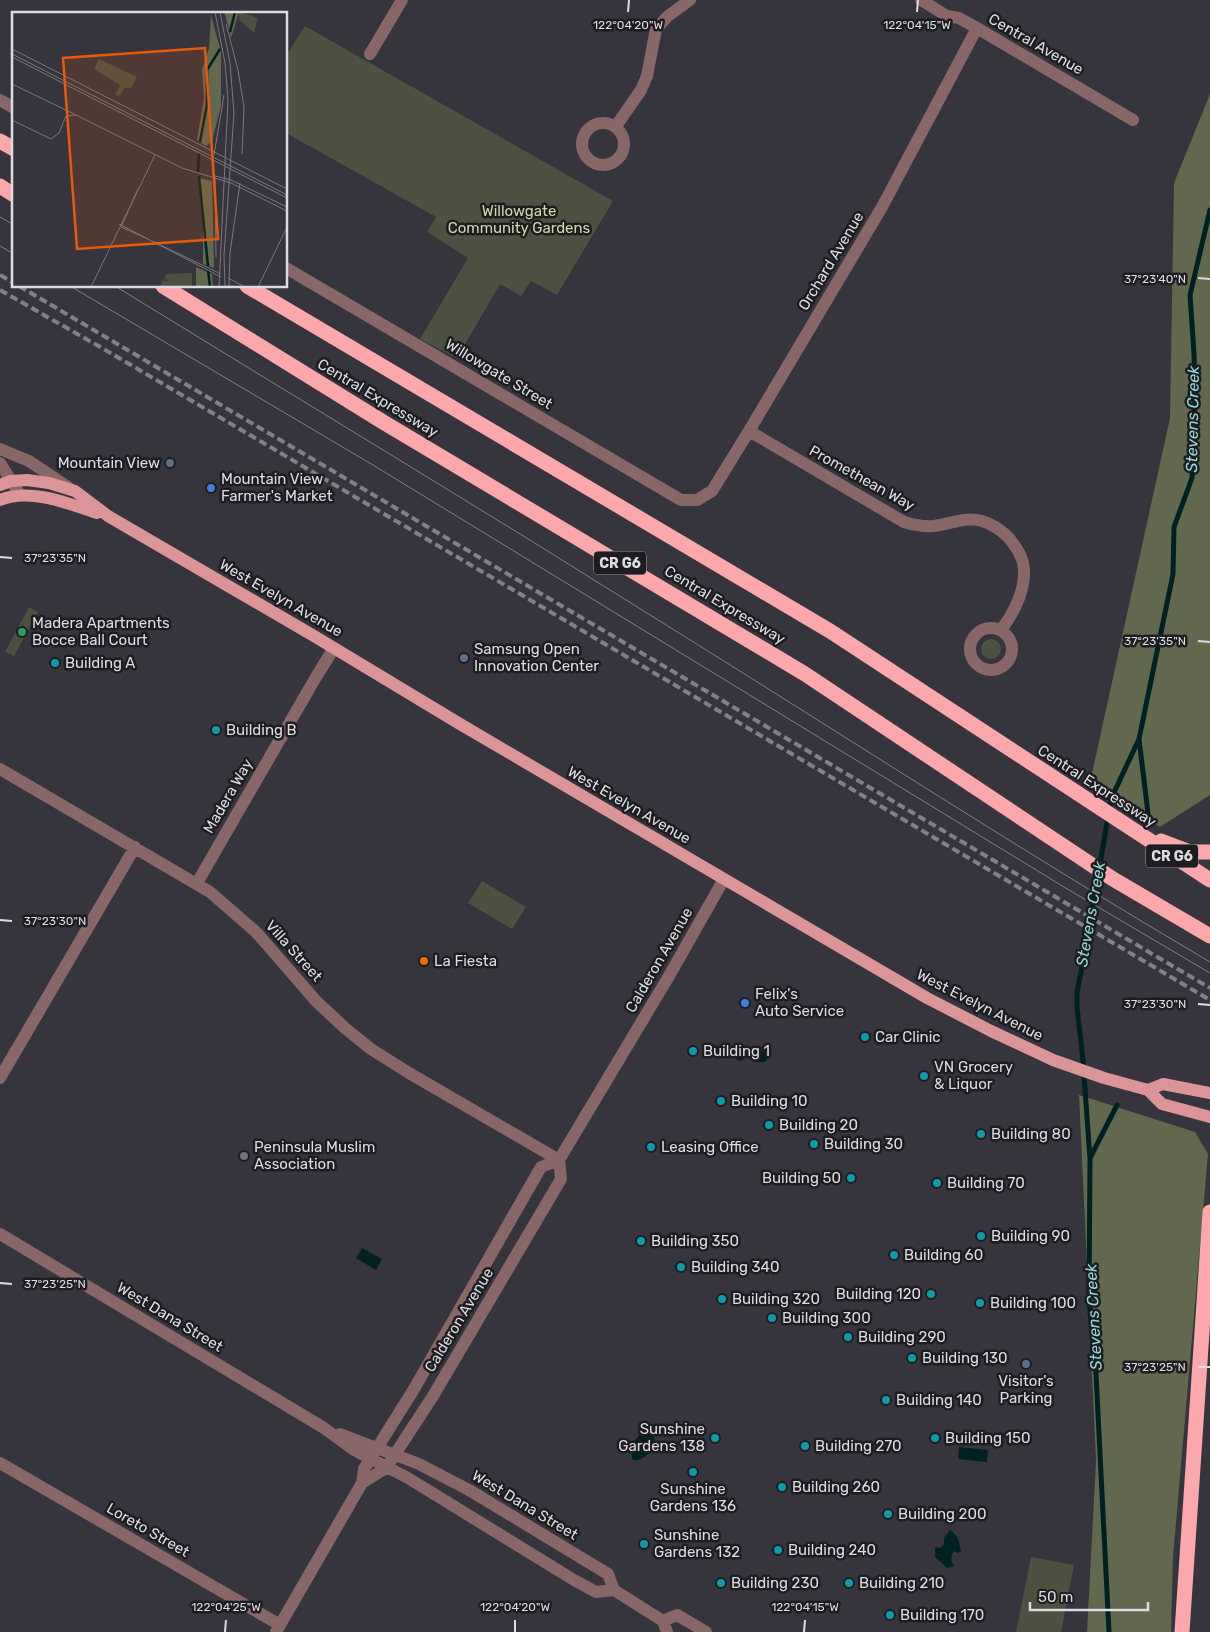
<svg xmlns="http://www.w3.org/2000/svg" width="1210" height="1632" font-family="Rubik,sans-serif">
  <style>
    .green { fill: #4d5141 }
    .forest { fill: #61684d }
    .water { fill: #002122 }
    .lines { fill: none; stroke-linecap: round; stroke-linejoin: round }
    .stream { stroke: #002122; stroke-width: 5 }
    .minor { stroke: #896668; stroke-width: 12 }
    .major { stroke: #db9599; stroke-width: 12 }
    .highway { stroke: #fca7ac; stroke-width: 15 }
    .tram { stroke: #828087; stroke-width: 1 }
    .rail { stroke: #828087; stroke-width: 4; stroke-dasharray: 8 4; stroke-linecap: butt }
    .ticks { fill: none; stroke: #dddce1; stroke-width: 2 }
    .service-dot { fill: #5c6f8a; stroke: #1d1d21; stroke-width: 2 }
    .shop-dot { fill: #3f7fe0; stroke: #1d1d21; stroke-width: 2 }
    .leisure-dot { fill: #2e9e5b; stroke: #1d1d21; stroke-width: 2 }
    .culture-dot { fill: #0f9aa8; stroke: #1d1d21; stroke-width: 2 }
    .food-dot { fill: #e8710a; stroke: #1d1d21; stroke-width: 2 }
    .worship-dot { fill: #6b7280; stroke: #1d1d21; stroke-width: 2 }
    .labels { text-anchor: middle; stroke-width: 5; stroke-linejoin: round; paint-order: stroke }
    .shield { fill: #1d1d21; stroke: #a3a3a7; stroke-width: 1 }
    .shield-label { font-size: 14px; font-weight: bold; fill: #dddce1 }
    .street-label { font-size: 15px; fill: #dddce1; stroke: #1d1d21 }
    .park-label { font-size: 15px; fill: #cddaa6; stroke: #1d1d21 }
    .poi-label { font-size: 15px; fill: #dddce1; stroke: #1d1d21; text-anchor: start }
    .water-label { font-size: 16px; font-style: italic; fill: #91d8d8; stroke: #1d1d21 }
    .inset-river { fill: none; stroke: #002122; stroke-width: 2.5 }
    .inset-road { fill: none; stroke: #79777f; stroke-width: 1 }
    .view { fill: #e8590c; fill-opacity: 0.15; stroke: #e8590c; stroke-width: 2.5 }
    .inset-edge { fill: none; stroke: #dddce1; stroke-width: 2.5 }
    .ticks-label { font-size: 12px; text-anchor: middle; fill: #dddce1; stroke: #1d1d21; stroke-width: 5; stroke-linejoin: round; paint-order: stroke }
  </style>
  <rect width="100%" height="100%" fill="#36343d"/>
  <path class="green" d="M305,26L613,201L557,295L531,281L521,296L500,284L457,358L420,339L468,258L427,232L436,217L286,133V56Z
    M29,607L38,612L14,656L5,652Z
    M981 649a10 10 0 1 1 20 0a10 10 0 1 1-20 0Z
    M482,881L526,907L512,929L468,903Z
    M1031,1557L1074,1565L1061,1632H1016Z"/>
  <path class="forest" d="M1210,94V795L1160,827L1136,812L1091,778L1170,418L1174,183Z
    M1079,1095L1195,1132L1208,1154L1173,1557L1171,1632H1087L1096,1461Z"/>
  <path class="water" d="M737,1045L769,1052L770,1055L765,1062H755L747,1056L741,1061L734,1058L731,1052L734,1046Z
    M362,1248L382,1259L376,1270L356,1258Z
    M644,1430H652C659,1441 648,1462 633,1460C628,1449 636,1438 644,1430Z
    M959,1447L988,1450L987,1462L958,1459Z
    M950,1530C958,1535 959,1541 961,1551L958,1553L954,1551C950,1556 951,1561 954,1566L947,1568L935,1557V1547L940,1548L944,1544V1538Z"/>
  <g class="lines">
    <path class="stream" d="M1139,739L1148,813
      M1090,1158L1117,1105
      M1109,1632L1096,1374L1089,1299L1090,1159L1083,1061L1077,1007V992L1088,936L1111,799L1139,739L1173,574L1174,527L1192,478L1195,397L1194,354L1190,295L1210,210"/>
    <path class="minor" d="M921,0L947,16L959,18L977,28L1133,120
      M370,54L402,0
      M0,100L14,108
      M582 144a21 21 0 1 1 42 0a21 21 0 1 1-42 0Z
      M616,126L641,90L647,76L656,29L668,16L690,0
      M286,268L681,500H697L712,491L749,431L882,207L977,28
      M749,431L904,522C914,525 923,527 934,526C950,524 966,516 982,521C992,524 1001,530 1008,537C1014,544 1021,554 1023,563C1028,586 1014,613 1001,630
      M0,449L29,461L68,487
      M0,463L20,495
      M970 649a21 21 0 1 1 42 0a21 21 0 1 1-42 0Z
      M0,769L210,892L256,932L316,1001L346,1029L371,1049L409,1073L559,1160
      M197,883L316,677L334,648
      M0,1078L135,847
      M0,1234L324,1428L354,1450L408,1478L574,1580L596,1592L614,1590L663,1621L667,1632
      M340,1434L419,1464L469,1490L608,1574L614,1590
      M0,1463L280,1625
      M362,1483L386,1468L433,1396L561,1179L559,1160
      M663,1621L677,1615L706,1632
      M276,1632L362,1483L364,1469L414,1389L541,1167L559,1160L669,976L724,879"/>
    <path class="major" d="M0,485L11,481L27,480L49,483L75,491L108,516L314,636L460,724L927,998L991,1031L1053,1060L1104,1078L1148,1090L1162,1104L1210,1117
      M0,500C31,488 67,503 97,513
      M1148,1090L1163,1084L1210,1093"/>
    <path class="highway" d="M0,141L14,149
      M0,186L14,195
      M163,286L383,422L805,674L1113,879L1210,936
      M247,286L830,631L1210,880
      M1161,841L1190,852H1210
      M1182,1632L1210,1212"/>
    <path class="tram" d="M0,217L14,225
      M0,246L14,254
      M70,286L373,465L1064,887L1210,973
      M115,286C300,400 487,512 671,628C851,740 1028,855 1210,962"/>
    <path class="rail" d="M0,275L14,283
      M19,286L1210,988
      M0,290L102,348L1210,1000"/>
  </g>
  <path class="ticks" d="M628,12L629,0M917,12L918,0M1198,278L1210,279M0,557L12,558M1198,641L1210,642M0,920L12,921M1198,1004L1210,1005M0,1283L12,1284M1198,1367H1210M225,1632L226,1620M515,1632V1620M804,1632L805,1620"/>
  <g class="service-dot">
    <circle cx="170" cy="463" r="5"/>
    <circle cx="464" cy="658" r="5"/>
    <circle cx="1026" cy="1364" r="5"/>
  </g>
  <g class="shop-dot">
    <circle cx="211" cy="488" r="5"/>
    <circle cx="745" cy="1003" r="5"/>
  </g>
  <circle class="leisure-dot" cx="22" cy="632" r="5"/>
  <g class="culture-dot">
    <circle cx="55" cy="663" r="5"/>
    <circle cx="216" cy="730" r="5"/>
    <circle cx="865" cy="1037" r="5"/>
    <circle cx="693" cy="1051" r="5"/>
    <circle cx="924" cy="1076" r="5"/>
    <circle cx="721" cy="1101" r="5"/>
    <circle cx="769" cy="1125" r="5"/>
    <circle cx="981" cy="1134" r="5"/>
    <circle cx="814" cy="1144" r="5"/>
    <circle cx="651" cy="1147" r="5"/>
    <circle cx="851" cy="1178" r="5"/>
    <circle cx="937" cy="1183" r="5"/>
    <circle cx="981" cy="1236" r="5"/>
    <circle cx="641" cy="1241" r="5"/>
    <circle cx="894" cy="1255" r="5"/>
    <circle cx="681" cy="1267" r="5"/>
    <circle cx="931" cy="1294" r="5"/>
    <circle cx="722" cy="1299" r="5"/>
    <circle cx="980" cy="1303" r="5"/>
    <circle cx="772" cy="1318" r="5"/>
    <circle cx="848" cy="1337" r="5"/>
    <circle cx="912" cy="1358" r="5"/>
    <circle cx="886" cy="1400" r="5"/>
    <circle cx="715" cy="1438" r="5"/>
    <circle cx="935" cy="1438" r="5"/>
    <circle cx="805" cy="1446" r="5"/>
    <circle cx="693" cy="1472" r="5"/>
    <circle cx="782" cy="1487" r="5"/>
    <circle cx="888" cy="1514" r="5"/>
    <circle cx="644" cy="1544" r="5"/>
    <circle cx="778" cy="1550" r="5"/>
    <circle cx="721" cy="1583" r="5"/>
    <circle cx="849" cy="1583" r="5"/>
    <circle cx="890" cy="1615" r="5"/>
  </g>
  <circle class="food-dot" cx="424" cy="961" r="5"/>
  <circle class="worship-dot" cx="244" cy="1156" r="5"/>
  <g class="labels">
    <g class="shield">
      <rect x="594" y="551.5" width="52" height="23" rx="4"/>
      <rect x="1146" y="844.5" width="52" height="23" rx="4"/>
    </g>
    <g class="shield-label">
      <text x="620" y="568">CR G6</text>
      <text x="1172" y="861">CR G6</text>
    </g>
    <g class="street-label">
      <text transform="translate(1036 44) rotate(30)" y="5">Central Avenue</text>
      <text transform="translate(831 261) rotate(-59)" y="5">Orchard Avenue</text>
      <text transform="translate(499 374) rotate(31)" y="5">Willowgate Street</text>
      <text transform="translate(378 398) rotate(31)" y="5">Central Expressway</text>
      <text transform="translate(862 478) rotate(29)" y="5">Promethean Way</text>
      <text transform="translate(281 598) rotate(30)" y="5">West Evelyn Avenue</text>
      <text transform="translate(725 605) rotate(31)" y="5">Central Expressway</text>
      <text transform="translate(1097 786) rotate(33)" y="5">Central Expressway</text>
      <text transform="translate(228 796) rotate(-60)" y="5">Madera Way</text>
      <text transform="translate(629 805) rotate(30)" y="5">West Evelyn Avenue</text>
      <text transform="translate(294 951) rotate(48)" y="5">Villa Street</text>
      <text transform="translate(659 960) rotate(-60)" y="5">Calderon Avenue</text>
      <text transform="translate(980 1005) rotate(27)" y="5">West Evelyn Avenue</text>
      <text transform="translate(170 1317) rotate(31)" y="5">West Dana Street</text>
      <text transform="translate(459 1320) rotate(-59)" y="5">Calderon Avenue</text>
      <text transform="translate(525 1505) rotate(31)" y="5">West Dana Street</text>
      <text transform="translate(148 1530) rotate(30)" y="5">Loreto Street</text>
    </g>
    <g class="park-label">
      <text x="519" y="216">Willowgate<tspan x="519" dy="17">Community Gardens</tspan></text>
    </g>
    <g class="poi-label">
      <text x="160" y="468" text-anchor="end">Mountain View</text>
      <text x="221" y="484">Mountain View<tspan x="221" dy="17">Farmer's Market</tspan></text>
      <text x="32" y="628">Madera Apartments<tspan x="32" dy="17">Bocce Ball Court</tspan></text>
      <text x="474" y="654">Samsung Open<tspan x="474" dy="17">Innovation Center</tspan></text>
      <text x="65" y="668">Building A</text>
      <text x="226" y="735">Building B</text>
      <text x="434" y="966">La Fiesta</text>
      <text x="755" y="999">Felix's<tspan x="755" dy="17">Auto Service</tspan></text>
      <text x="875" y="1042">Car Clinic</text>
      <text x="703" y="1056">Building 1</text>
      <text x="934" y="1072">VN Grocery<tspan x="934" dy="17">&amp; Liquor</tspan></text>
      <text x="731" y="1106">Building 10</text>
      <text x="779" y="1130">Building 20</text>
      <text x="991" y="1139">Building 80</text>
      <text x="824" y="1149">Building 30</text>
      <text x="254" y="1152">Peninsula Muslim<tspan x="254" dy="17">Association</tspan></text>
      <text x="661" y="1152">Leasing Office</text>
      <text x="841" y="1183" text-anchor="end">Building 50</text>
      <text x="947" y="1188">Building 70</text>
      <text x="991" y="1241">Building 90</text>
      <text x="651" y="1246">Building 350</text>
      <text x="904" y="1260">Building 60</text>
      <text x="691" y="1272">Building 340</text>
      <text x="921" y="1299" text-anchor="end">Building 120</text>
      <text x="732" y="1304">Building 320</text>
      <text x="990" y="1308">Building 100</text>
      <text x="782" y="1323">Building 300</text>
      <text x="858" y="1342">Building 290</text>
      <text x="922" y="1363">Building 130</text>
      <text x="1026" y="1386" text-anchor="middle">Visitor's<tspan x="1026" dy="17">Parking</tspan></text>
      <text x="896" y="1405">Building 140</text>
      <text x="705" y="1434" text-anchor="end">Sunshine<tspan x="705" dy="17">Gardens 138</tspan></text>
      <text x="945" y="1443">Building 150</text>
      <text x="815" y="1451">Building 270</text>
      <text x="792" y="1492">Building 260</text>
      <text x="693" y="1494" text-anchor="middle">Sunshine<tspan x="693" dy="17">Gardens 136</tspan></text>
      <text x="898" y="1519">Building 200</text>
      <text x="654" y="1540">Sunshine<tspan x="654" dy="17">Gardens 132</tspan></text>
      <text x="788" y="1555">Building 240</text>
      <text x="731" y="1588">Building 230</text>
      <text x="859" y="1588">Building 210</text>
      <text x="900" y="1620">Building 170</text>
    </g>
    <g class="water-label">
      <text transform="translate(1192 419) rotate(-89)" y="6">Stevens Creek</text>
      <text transform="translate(1090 914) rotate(-80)" y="6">Stevens Creek</text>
      <text transform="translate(1093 1317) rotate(-93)" y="6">Stevens Creek</text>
    </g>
  </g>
  <g transform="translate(12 12)">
    <rect width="275" height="275" fill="#36343d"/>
    <path d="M227,0L246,6L242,21L227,8ZM87,47L125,65L119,76H112L108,84L103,83L108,73L82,57ZM180,261V275H148L151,268L154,269L159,268L152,267L154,262Z" fill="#4d5141"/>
    <path d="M212,0H227L219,26L214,6ZM199,3L209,40V94L200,129L194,134L185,128L192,86L190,58L197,36ZM187,166L200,169L202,256L191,252V208ZM184,255L200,262L201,275H184Z" fill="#61684d"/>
    <path class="inset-river" d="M218,20L223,0M188,130L195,92V58L208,37M186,160L187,141M187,164L196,254M196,258L198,275"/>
    <path class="inset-road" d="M203,0L213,51L216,88L207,275M208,0L218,51L222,101L212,243L213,275M214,12L226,58M0,37L275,177M0,42L275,183M0,45L275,186M226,58L232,95L230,142M0,72L64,103M0,108L39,127L47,121L54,104L64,103L170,156L219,171L275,199M202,143L212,83M203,164L219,168L275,195M203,164L204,245M107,212L209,265M110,213L126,177M109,215L136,227M142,230L209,262M216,266L233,275M79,275L143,143M217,275L218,241L228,171M246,275L275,215"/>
    <path class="view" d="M193,36L206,227L65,237L51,46Z"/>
    <rect width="275" height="275" class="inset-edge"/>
  </g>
  <g class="ticks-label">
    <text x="628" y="29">122°04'20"W</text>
    <text x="917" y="29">122°04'15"W</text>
    <text x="1155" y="283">37°23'40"N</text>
    <text x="55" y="562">37°23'35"N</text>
    <text x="1155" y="645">37°23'35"N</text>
    <text x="55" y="925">37°23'30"N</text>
    <text x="1155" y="1008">37°23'30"N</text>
    <text x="55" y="1288">37°23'25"N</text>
    <text x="1155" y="1371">37°23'25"N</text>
    <text x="226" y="1611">122°04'25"W</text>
    <text x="515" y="1611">122°04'20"W</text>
    <text x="805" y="1611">122°04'15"W</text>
  </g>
  <path d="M1030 1602v8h118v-8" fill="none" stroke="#dddce1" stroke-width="2.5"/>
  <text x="1038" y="1602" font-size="15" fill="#dddce1" stroke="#1d1d21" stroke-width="4" paint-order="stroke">50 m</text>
</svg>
